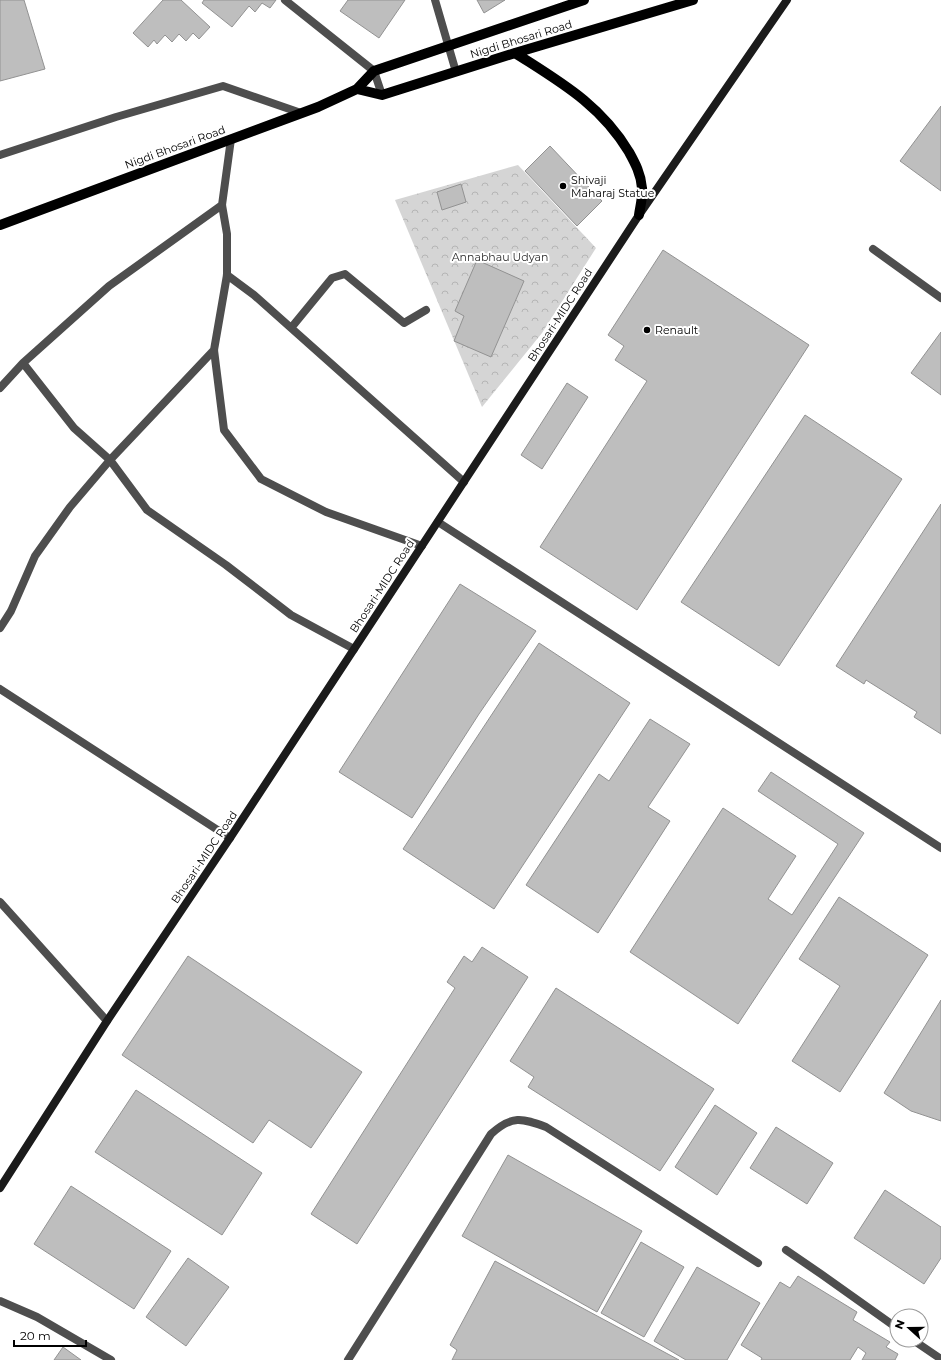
<svg xmlns="http://www.w3.org/2000/svg" width="941" height="1360" font-family="Montserrat,sans-serif">
  <style>
    .park { fill: url(#park-crowns) }
    .building { fill: #bebebe; stroke: #929292 }
    .lines { fill: none; stroke-linecap: round; stroke-linejoin: round }
    .lane { stroke: #4e4e4e; stroke-width: 8 }
    .street { stroke: #4e4e4e; stroke-width: 8 }
    .secondary { stroke: #1b1b1b; stroke-width: 8 }
    .primary { stroke: #000; stroke-width: 10 }
    .poi-dot { fill: #000; stroke: #fff; stroke-width: 1.5 }
    .labels { text-anchor: middle; stroke-width: 4; stroke-linejoin: round; paint-order: stroke }
    .street-label { font-size: 11px; fill: #000; stroke: #fff }
    .poi-label { font-size: 11px; fill: #000; stroke: #fff; text-anchor: start }
    .park-label { font-size: 11px; fill: #2c2c2c; stroke: #fff }
  </style>
  <defs>
    <pattern id="park-crowns" width="20" height="18" patternUnits="userSpaceOnUse"><rect width="20" height="18" fill="#d5d5d5"/><path d="M2 6a3 3 0 1 1 6 0M12 15a3 3 0 1 1 6 0" fill="none" stroke="#b5b5b5"/></pattern>
  </defs>
  <rect width="100%" height="100%" fill="#fff"/>
  <path class="park" d="M518,165L596,248L542,333L482,407L395,200Z"/>
  <path class="building" d="M0,0H24L45,69L0,81Z
    M163,0H181L210,27L199,39L193,33L186,41L179,34L172,42L165,35L157,44L154,40L148,47L133,33Z
    M204,0H276L270,8L262,3L255,12L249,6L232,27L202,3Z
    M348,0H405L379,38L340,11Z
    M477,0H505L484,13Z
    M941,106V191L900,161Z
    M550,146L602,201L577,226L525,171Z
    M461,184L466,202L442,210L437,192Z
    M663,250L809,345L637,610L540,547L647,381L615,360L624,346L608,335Z
    M477,260L524,281L491,357L454,341L464,316L455,311Z
    M941,332V395L911,373Z
    M567,383L588,397L542,469L521,455Z
    M805,415L902,479L779,666L681,602Z
    M941,504V734L914,717L917,712L866,680L864,684L836,666Z
    M460,584L536,631L479,714L412,818L339,772Z
    M539,643L630,703L494,909L403,849Z
    M650,719L690,744L648,807L670,821L598,933L526,885L599,774L609,781Z
    M771,772L864,833L738,1024L630,952L723,808L796,856L768,899L792,915L838,844L758,791Z
    M839,897L928,955L840,1092L792,1061L840,986L799,959Z
    M482,947L528,977L357,1244L311,1214L455,988L447,982L464,956L472,962Z
    M188,956L362,1072L311,1148L269,1120L253,1143L122,1055Z
    M556,988L714,1089L660,1171L528,1087L534,1077L510,1061Z
    M941,1000V1121L911,1111L884,1093Z
    M136,1090L262,1173L222,1235L95,1152Z
    M715,1105L757,1133L717,1195L675,1167Z
    M776,1127L833,1163L807,1204L750,1168Z
    M508,1155L642,1231L597,1312L462,1236Z
    M71,1186L171,1251L134,1309L34,1244Z
    M885,1190L941,1227V1258L924,1284L854,1238Z
    M641,1242L684,1267L644,1337L601,1313Z
    M188,1258L229,1287L186,1346L146,1317Z
    M495,1261L679,1360H452L457,1350L450,1345Z
    M697,1267L760,1303L727,1360H686L654,1341Z
    M798,1276L857,1312L853,1320L890,1342L886,1347L898,1354L895,1360H862L866,1353L858,1347L850,1360H761L762,1358L741,1345L780,1282L790,1288Z
    M63,1347L81,1360H54Z"/>
  <g class="lines">
    <path class="lane" d="M0,155L116,117L223,86L301,113
      M873,249L941,298
      M0,902L107,1021
      M786,1250L821,1274L897,1328
      M0,1301L37,1317L111,1360
      M913,1340L941,1359
      M348,1360L491,1134C512,1115 522,1118 546,1127L758,1263"/>
    <path class="street" d="M285,0L374,71L382,95
      M435,0L456,72
      M231,139L222,205L227,234V275L214,350L224,430L261,479L326,512L422,546
      M227,275L254,295L464,482
      M291,328L332,278L345,274L404,323L426,310
      M23,363L74,428L110,460L147,510L226,565L291,615L354,649
      M0,388L23,363L109,286L222,205
      M438,522L941,848
      M0,628L11,611L35,556L70,507L110,460L214,350
      M0,689L230,838"/>
    <path class="secondary" d="M0,1188L107,1021L230,838L639,215L787,0"/>
    <path class="primary" d="M515,53C560,82 600,104 629,152C635,163 641,174 642,188C643,197 640,207 639,215
      M357,89L382,95L515,53L693,0
      M0,225L318,107L357,89L374,71L584,0"/>
  </g>
  <g class="poi-dot">
    <circle cx="563" cy="186" r="4"/>
    <circle cx="647" cy="330" r="4"/>
  </g>
  <g class="labels">
    <g class="street-label">
      <text transform="translate(521 39) rotate(-17)" y="4">Nigdi Bhosari Road</text>
      <text transform="translate(175 147) rotate(-20)" y="4">Nigdi Bhosari Road</text>
      <text transform="translate(560 315) rotate(-57)" y="4">Bhosari-MIDC Road</text>
      <text transform="translate(382 586) rotate(-57)" y="4">Bhosari-MIDC Road</text>
      <text transform="translate(204 857) rotate(-56)" y="4">Bhosari-MIDC Road</text>
    </g>
    <g class="poi-label">
      <text x="571" y="184">Shivaji<tspan x="571" dy="13">Maharaj Statue</tspan></text>
      <text x="655" y="334">Renault</text>
    </g>
    <g class="park-label">
      <text x="500" y="261">Annabhau Udyan</text>
    </g>
  </g>
  <g transform="translate(909 1328) rotate(291)"><circle r="19" fill="#ffffff" stroke="#999999"/>
  <path d="M0-3L7 15L0 10L-7 15Z" fill="#000000"/>
  <text y="-6" font-size="11" font-weight="bold" text-anchor="middle" fill="#000000">N</text>
  </g>
  <path d="M14 1340v6h72v-6" fill="none" stroke="#000000" stroke-width="2"/>
  <text x="20" y="1340" font-size="12" fill="#000000" stroke="#ffffff" stroke-width="3" paint-order="stroke">20 m</text>
</svg>
